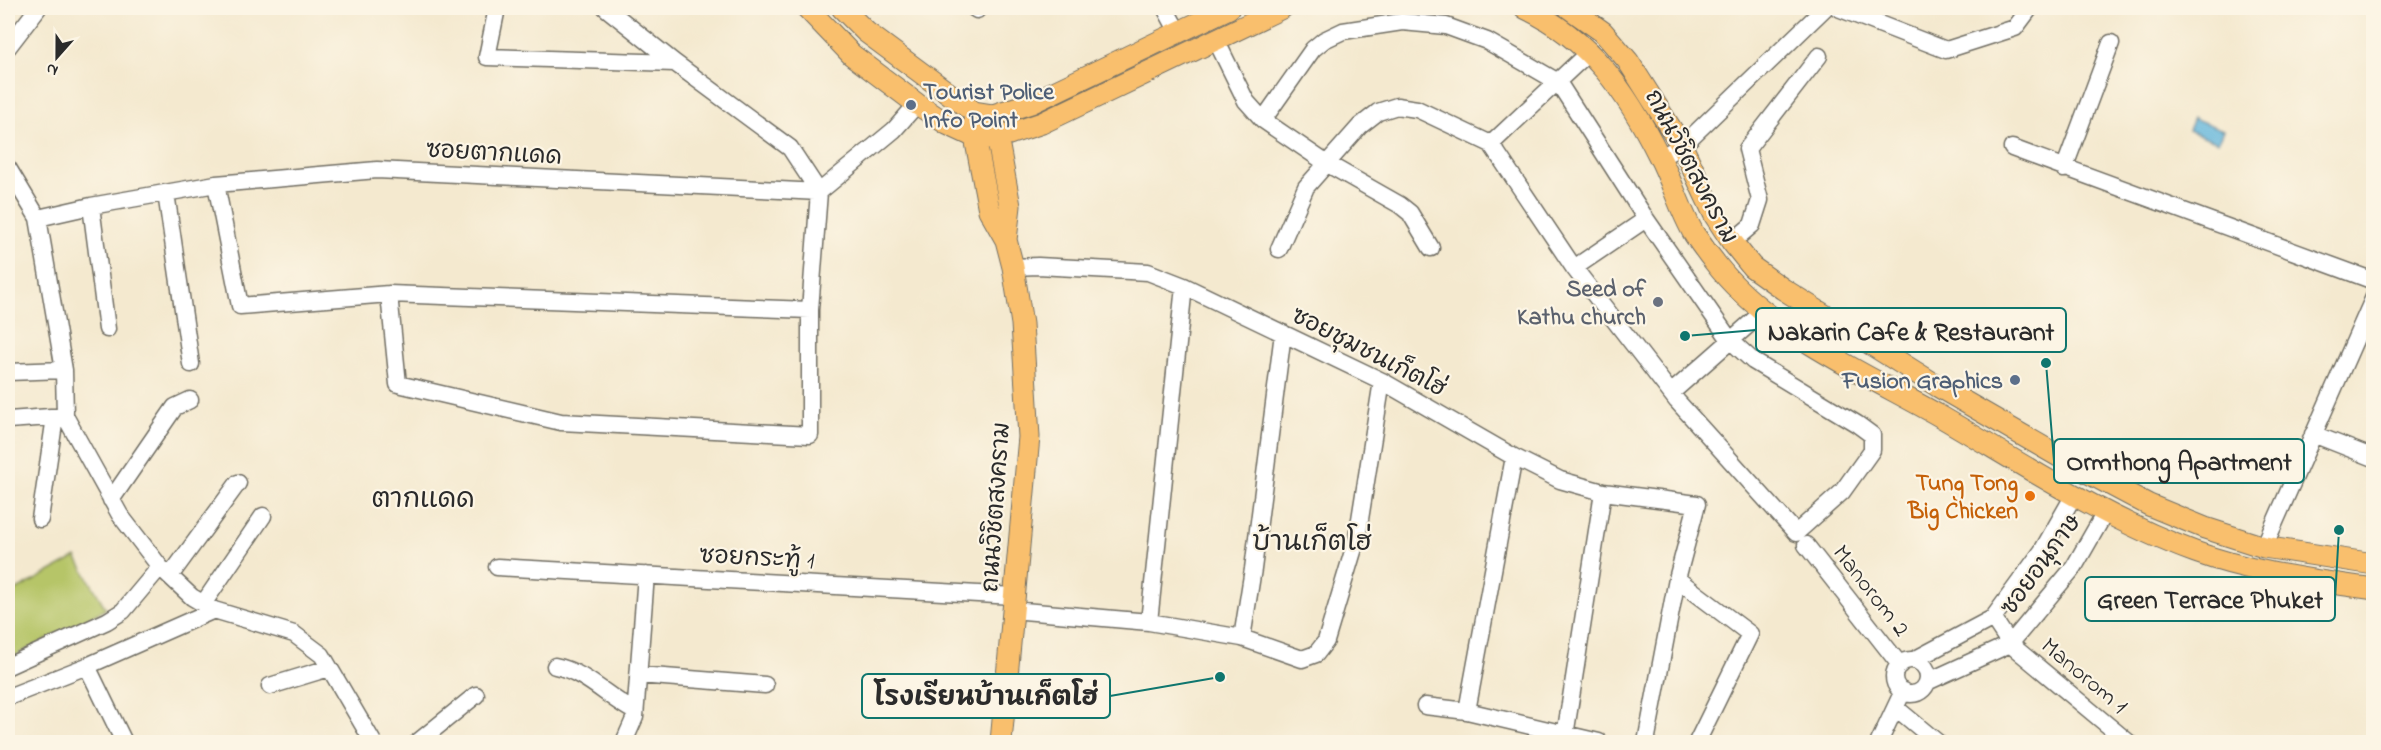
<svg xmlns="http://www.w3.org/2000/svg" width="2381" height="750" font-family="'Indie Flower','Playpen Sans Thai',sans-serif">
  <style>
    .green { fill: #b6c568; stroke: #70784a; stroke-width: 1.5 }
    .water { fill: #5eb4db; stroke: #447083; stroke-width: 1.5 }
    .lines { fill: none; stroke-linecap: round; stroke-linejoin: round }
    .minor-casing { stroke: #716e64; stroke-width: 19 }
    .major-casing { stroke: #716e64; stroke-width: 23 }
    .minor { stroke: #fff; stroke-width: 16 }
    .major { stroke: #f9bf6d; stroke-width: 21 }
    .service-dot { fill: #5c6f8a; stroke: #fcf5e5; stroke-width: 2 }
    .worship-dot { fill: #6b7280; stroke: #fcf5e5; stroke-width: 2 }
    .food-dot { fill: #e8710a; stroke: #fcf5e5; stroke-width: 2 }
    .labels { text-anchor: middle; stroke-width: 4.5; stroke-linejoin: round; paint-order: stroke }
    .service-label { font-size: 24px; font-weight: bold; fill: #4e5e75; stroke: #fcf5e5; text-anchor: start }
    .street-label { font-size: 24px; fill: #2b2b2b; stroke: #fcf5e5 }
    .worship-label { font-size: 24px; font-weight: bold; fill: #5b616d; stroke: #fcf5e5; text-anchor: end }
    .food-label { font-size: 24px; font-weight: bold; fill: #c56008; stroke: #fcf5e5; text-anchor: end }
    .quarter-label { font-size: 27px; fill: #2b2b2b; stroke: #fcf5e5 }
    .leader { fill: none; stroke: #0f766e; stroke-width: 2 }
    .callout-dot { fill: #0f766e; stroke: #fcf5e5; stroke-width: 2 }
    .callout { fill: #fcf5e5; stroke: #0f766e; stroke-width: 2 }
    .callout-label { font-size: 26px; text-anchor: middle; font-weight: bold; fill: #2b2b2b }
  </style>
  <rect width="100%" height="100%" fill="#fcf5e5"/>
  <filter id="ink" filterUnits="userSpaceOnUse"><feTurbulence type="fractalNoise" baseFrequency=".0167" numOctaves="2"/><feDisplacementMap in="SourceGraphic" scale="12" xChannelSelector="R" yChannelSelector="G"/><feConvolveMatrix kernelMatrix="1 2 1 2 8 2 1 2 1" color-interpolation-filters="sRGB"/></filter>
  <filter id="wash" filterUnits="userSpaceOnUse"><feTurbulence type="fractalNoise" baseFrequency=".008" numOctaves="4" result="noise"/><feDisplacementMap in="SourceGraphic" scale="24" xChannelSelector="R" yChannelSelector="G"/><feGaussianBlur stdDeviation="1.35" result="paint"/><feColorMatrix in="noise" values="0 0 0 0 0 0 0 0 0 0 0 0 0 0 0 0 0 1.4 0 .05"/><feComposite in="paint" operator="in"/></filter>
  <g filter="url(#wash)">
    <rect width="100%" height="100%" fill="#f4e9cf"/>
    <path class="green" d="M76,557L106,609L13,657L8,648V595Z"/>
    <path class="water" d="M2193,118L2223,130L2218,142L2188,130Z"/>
  </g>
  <g filter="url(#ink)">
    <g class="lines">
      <defs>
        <path id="minor" d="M497,8L487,57L675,63
          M974,8L977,10
          M1165,8L1178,32
          M1838,8L1946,50L2015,28L2030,8
          M1216,40L1246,101L1263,120
          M8,47L38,8
          M1491,144L1590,51
          M2012,148L2374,281
          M1660,157L1682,146L1825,8
          M8,168L38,218L64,370L65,416L120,515L160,567L192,597L214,610L294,634L322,655L373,742
          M2064,169L2111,43
          M216,184L240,306L389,294L810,310
          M166,193L191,364
          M91,206L107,329
          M38,218L91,206L216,184L377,170L819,192L894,130L917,104
          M1732,242L1752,225L1760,200L1747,149L1819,56
          M1279,249L1306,187L1360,126L1378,112L1397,106L1417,109L1491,144L1574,268L1677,401L1796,533L1842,492L1872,450V435L1857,424L1753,361L1730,340L1646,219L1558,82L1487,41L1446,26L1402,22L1343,31L1324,40L1313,49L1263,120L1326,163L1400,205L1410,213L1431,248
          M1013,267L1038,266L1148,272L1184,286L1382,381L1514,457L1560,480L1603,492L1697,504L1677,579L1646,742
          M1574,268L1646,219
          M389,294L398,384L561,422L810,435V310L819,192L790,148L675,63L606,8
          M8,372L64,370
          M1671,393L1763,312
          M8,420L65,416
          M2313,434L2374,458
          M111,500L175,407L190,400
          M40,519L55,417
          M1806,545L1900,665
          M2264,547L2374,297
          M497,567L1014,596
          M170,576L238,483
          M1677,579L1750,634L1697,742
          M203,604L263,516
          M1012,610L1149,622L1242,638L1302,659L1316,654L1326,641L1357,538L1382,381
          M1993,618L2010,644L2128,742
          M1149,622L1184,286
          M1242,638L1253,569L1283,333
          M1914,660L1993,618L2042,551L2074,495
          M1894 677a17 17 0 1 1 34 0a17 17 0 1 1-34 0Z
          M8,666L107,621L123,611L160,567
          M87,666L124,742
          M555,666C586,672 607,697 634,711L635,717
          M639,675L765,685
          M1927,682L2010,644L2074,567L2106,511
          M270,686L329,668
          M8,697L87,666L214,610
          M1425,706L1467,711L1599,742
          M1896,708L1937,742
          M1467,711L1514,457
          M1565,736L1603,492
          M418,742L476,695
          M624,742L635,717L646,575
          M1879,742L1903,691"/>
        <path id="major" d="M807,8L852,55L917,104L947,124L975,137L997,138L1042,123L1282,8
          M842,8L866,32L974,112L993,115L1031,103L1229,8
          M1525,8C1590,39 1627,92 1659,156C1672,181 1680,210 1694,234C1702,246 1711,258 1720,269C1771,332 1867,375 1938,415C2021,463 2104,519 2195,552C2252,573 2313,580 2374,589
          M1569,8L1603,32L1628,61L1682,146L1715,216L1732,242L1752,267L1783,289L1939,387L2081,469L2149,505L2205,528L2264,547L2374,564
          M974,112L975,137L989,210L1006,240L1013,267L1022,324L1029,437L1001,742
          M995,125L1010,206L1006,240"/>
      </defs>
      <use href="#minor" class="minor-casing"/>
      <use href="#major" class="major-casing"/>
      <use href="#minor" class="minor"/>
      <use href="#major" class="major"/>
    </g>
  </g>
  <g class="service-dot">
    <circle cx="911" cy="105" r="6"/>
    <circle cx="2015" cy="380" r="6"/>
  </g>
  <circle class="worship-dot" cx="1658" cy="302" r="6"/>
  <circle class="food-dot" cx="2030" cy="496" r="6"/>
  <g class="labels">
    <g class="service-label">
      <text x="923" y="99">Tourist Police<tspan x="923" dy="28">Info Point</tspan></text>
      <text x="2003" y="388" text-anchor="end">Fusion Graphics</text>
    </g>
    <g class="street-label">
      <text transform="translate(494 152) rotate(3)" y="8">ซอยตากแดด</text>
      <text transform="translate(1692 166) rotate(62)" y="8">ถนนวิชิตสงคราม</text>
      <text transform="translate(1369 351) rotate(27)" y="8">ซอยชุมชนเก็ตโฮ่</text>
      <text transform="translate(995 507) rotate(-86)" y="8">ถนนวิชิตสงคราม</text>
      <text transform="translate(757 557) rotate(3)" y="8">ซอยกระทู้ 1</text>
      <text transform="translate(2040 564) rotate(-54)" y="8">ซอยอนุภาษ</text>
      <text transform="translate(1872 590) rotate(52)" y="8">Manorom 2</text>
      <text transform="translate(2085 675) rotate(40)" y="8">Manorom 1</text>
    </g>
    <g class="worship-label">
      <text x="1646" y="296">Seed of<tspan x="1646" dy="28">Kathu church</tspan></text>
    </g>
    <g class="food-label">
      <text x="2018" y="490">Tung Tong<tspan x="2018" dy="28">Big Chicken</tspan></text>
    </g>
    <g class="quarter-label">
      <text x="423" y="507">ตากแดด</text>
      <text x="1312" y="550">บ้านเก็ตโฮ่</text>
    </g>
  </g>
  <path class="leader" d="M1685 336L1756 330M2046 363L2054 461M2339 530L2335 599M1220 677L1110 696"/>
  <g class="callout-dot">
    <circle cx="1685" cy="336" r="6"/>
    <circle cx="2046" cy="363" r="6"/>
    <circle cx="2339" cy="530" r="6"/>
    <circle cx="1220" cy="677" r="6"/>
  </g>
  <g class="callout">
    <rect x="1756" y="308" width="310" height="44" rx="6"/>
    <rect x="2054" y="439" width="250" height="44" rx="6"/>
    <rect x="2085" y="577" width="250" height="44" rx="6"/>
    <rect x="862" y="674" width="248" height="44" rx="6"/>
  </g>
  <g class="callout-label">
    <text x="1911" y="340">Nakarin Cafe &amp; Restaurant</text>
    <text x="2179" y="470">Ormthong Apartment</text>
    <text x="2210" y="608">Green Terrace Phuket</text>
    <text x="986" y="705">โรงเรียนบ้านเก็ตโฮ่</text>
  </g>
  <rect width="2381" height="750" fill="none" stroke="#fcf5e5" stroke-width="30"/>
  <g transform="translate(57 57) rotate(201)" stroke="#fcf5e5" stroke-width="4.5" paint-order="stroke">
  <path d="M0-4.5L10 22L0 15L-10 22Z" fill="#2b2b2b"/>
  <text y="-9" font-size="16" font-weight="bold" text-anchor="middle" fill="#2b2b2b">N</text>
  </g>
</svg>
